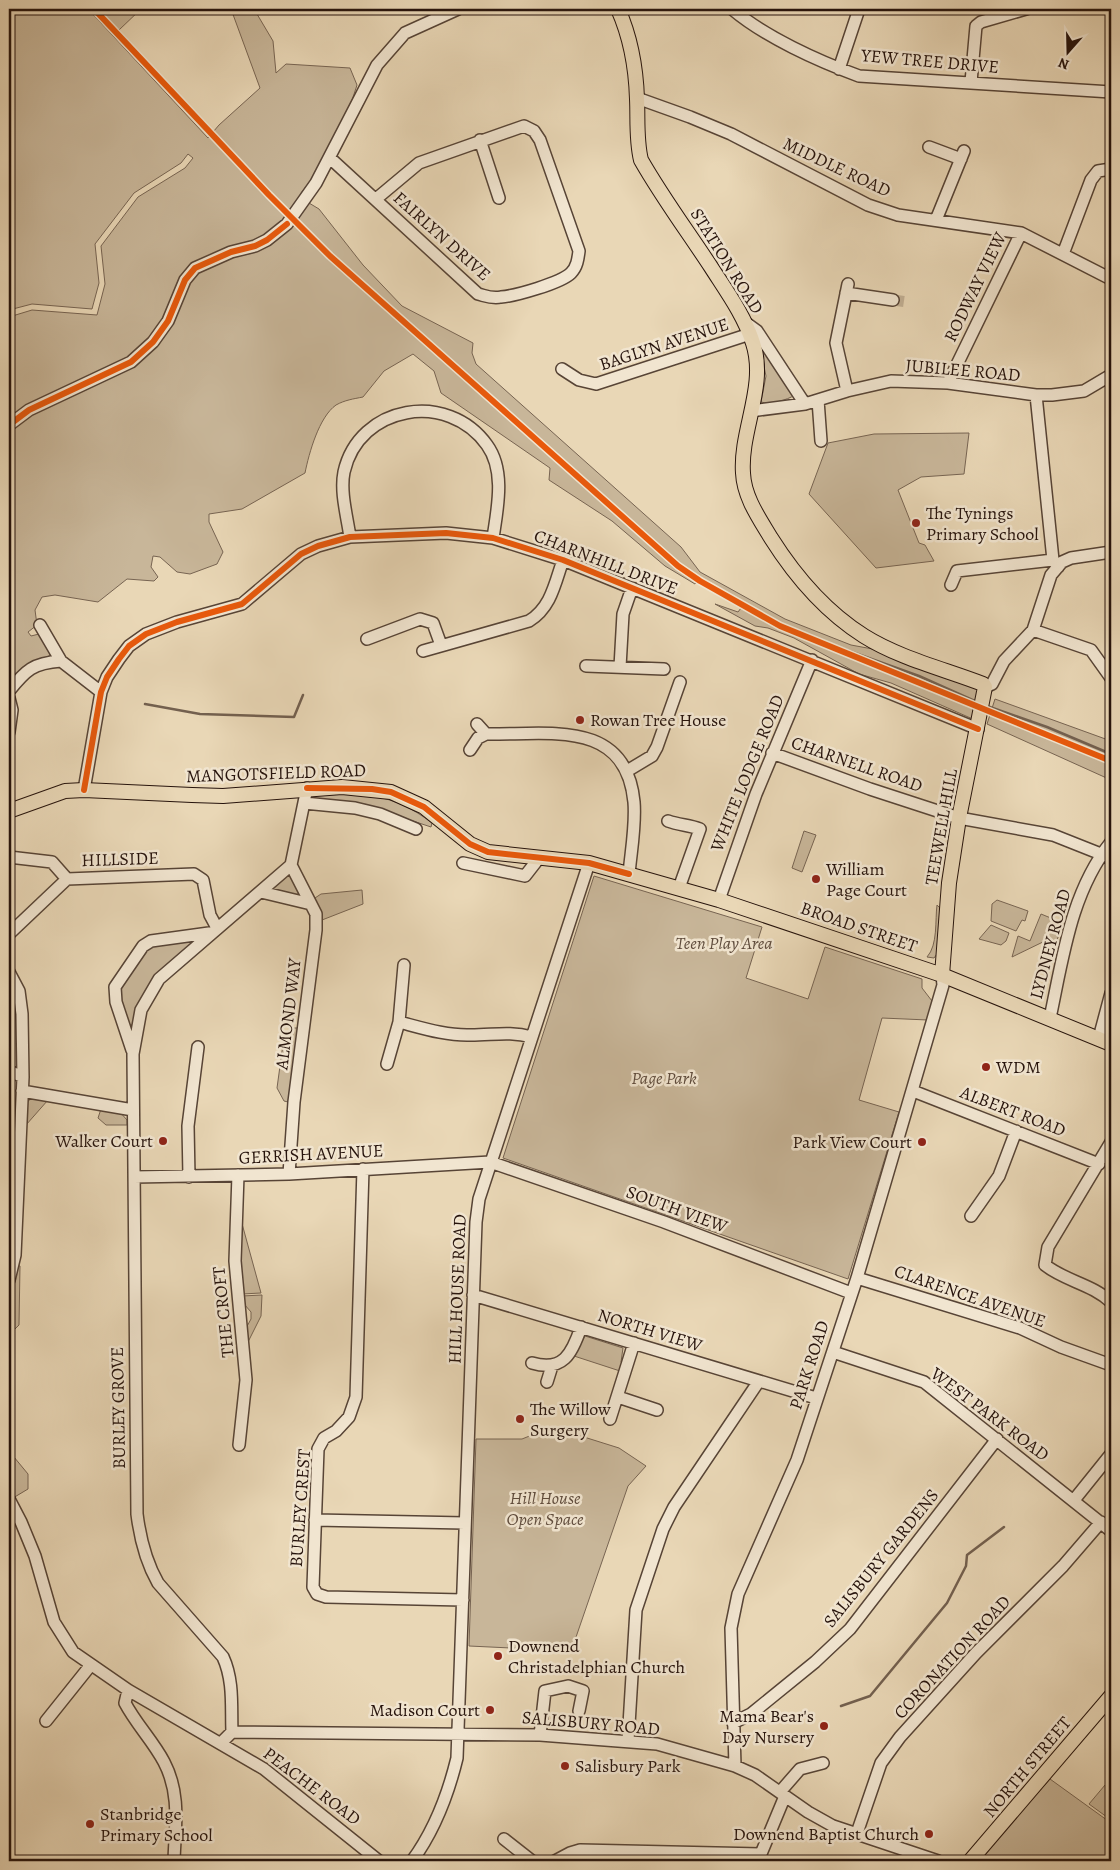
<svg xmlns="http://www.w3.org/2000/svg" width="1120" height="1870" font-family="Alegreya,serif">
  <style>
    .green { fill: #c8b699; stroke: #776452 }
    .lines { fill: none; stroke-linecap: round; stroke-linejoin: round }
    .stream { stroke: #73604f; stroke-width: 2.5 }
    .minor-tunnel { stroke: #c2b094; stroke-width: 11; stroke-dasharray: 11 5.5; stroke-linecap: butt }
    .minor-casing { stroke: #574436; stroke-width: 14 }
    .major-casing { stroke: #26130c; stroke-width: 16 }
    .minor { stroke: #f1e5d0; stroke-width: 11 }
    .major { stroke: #e9d7b6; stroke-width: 14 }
    .cycleway-casing { stroke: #f1e5d0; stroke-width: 9 }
    .cycleway { stroke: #e8590c; stroke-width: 6 }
    .poi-dot { fill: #8f2418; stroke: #f1e5d0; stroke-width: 2 }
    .labels { text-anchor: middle; stroke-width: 5; stroke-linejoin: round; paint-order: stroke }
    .street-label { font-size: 18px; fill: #26130c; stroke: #f1e5d0 }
    .poi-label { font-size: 18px; fill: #26130c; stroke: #f1e5d0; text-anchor: start }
    .park-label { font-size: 18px; font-style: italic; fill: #5f4c3d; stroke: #f1e5d0 }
  </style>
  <rect width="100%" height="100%" fill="#e9d7b6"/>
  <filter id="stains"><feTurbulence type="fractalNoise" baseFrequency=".004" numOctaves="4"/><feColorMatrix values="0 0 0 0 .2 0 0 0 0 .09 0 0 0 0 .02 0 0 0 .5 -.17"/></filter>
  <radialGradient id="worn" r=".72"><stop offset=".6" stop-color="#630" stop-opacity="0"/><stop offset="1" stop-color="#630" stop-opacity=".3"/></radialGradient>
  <path class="green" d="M9,9H88L208,138L219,125L260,88L231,9H254L273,41L276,73L286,64L350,68L357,85C346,122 326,163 301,193L307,205L309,203L319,209L363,265L402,306L473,343L472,353L476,364L681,547L700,572L785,619L851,645L878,650L978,688L975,720L891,683L859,674L794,638L768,628L755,626L715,604L738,612L744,604L700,579L695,584L665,566L612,521L549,480L550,468L441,393L434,371L413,354L384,371L363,397C353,399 345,400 336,405C319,417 309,453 305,473L242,509L209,514V522L223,552L217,564L190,574L177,572L160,557L153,556L151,567L158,577L154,581L127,579L98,602L55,595L42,597L35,610L37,625L28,632L31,636L39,634L51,651L50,655L9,685V317L32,310L97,315L105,284L101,246L138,197L185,168L193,158L188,154L181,163L134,193L95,244L99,283L92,309L32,304L9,310Z
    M97,9H141L119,30Z
    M763,346L795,395C787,400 770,405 761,402L766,376L760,348Z
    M969,433L964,474L921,477L898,490L919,543L925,545L934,561L876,568L809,494L828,443L874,434Z
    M995,699L1111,741V780L987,724Z
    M312,795C363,794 390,791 432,823L431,827L368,806L313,800Z
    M804,831L816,835L802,872L792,868Z
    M288,875H290L301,897L270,890Z
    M594,876L762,927L746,978L808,999L825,947L922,979V988L932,1001L928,1020L882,1018L859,1100L899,1112L848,1279L503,1158Z
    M362,890L363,904L322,920L315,898L321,894Z
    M997,900L1028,911L1025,921L1022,920L1016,931L991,921L992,904Z
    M937,905L940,908L937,954L934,958L927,957C938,945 935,920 937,905Z
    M1041,914L1063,923L1056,943L1047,940L1012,957L1018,936L1030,941Z
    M991,925L1009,933L1006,941L1001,945L979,939Z
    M192,937L196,941L164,970L134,1024L127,1026L118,991L149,945Z
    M294,1028H298L288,1102L284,1101L277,1088L283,1044Z
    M32,1098L48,1100L26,1125L27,1102Z
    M101,1109L119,1111L127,1120V1125H106L98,1118Z
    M241,1220L261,1293L242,1294L239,1270Z
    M17,1265L20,1266L19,1325L9,1335V1297Z
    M262,1295L261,1316L247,1344L245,1330L251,1319V1312L244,1304L242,1296Z
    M585,1336L623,1348L621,1362L623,1363L620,1371L574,1356Z
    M552,1427L619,1448L646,1466L628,1486L575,1640L574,1651L469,1646L476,1439H522Z
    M9,1451L28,1474V1489L13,1498L9,1492Z
    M1050,1779L1111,1823V1861H977Z
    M1105,1785L1111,1787V1820L1089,1804Z"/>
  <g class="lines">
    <path class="stream" d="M798,631L804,633
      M812,637L816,638
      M824,642L919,676L977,702
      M145,704L200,714L294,717L303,695
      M987,706L1047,727L1111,754
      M841,1706L870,1696L947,1603L966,1566L967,1555L1004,1527"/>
    <path class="minor-tunnel" d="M893,300L907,302"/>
    <defs>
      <path id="minor" d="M732,9C765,37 818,61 859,76L1111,92
        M839,69L859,9
        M971,82L976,26L981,22L1026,9
        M637,98L690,117L731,134L868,205L898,215L1021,233L1111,279
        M480,140L499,198
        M929,147L961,159
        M330,158L478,294C486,296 492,299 501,297C515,296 561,283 571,273C577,267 578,259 579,251L540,140L534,131L524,126L419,163L376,199
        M936,220L964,151
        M1063,254L1091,180L1098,171L1111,169
        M846,293L893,300
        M746,323L757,331L805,404
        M562,369L579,380L596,384L750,334
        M948,383L1021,233
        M847,391L836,343L848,284
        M1036,395L1053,560L1058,567
        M818,400L821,441
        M751,411L805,404L847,391L891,381L948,383L1036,395H1052L1084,391L1111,375
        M9,425L29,410L131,362L153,342L168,321L185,280L195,268L231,252L255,246L267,240L287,224L316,183L377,65L405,33L458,9
        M350,537C347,516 340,492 344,472C359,405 448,390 487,445C506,471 497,510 493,538
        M951,585L957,571L1053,560
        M40,625L61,661
        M1033,630L1091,650L1111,678
        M367,639L420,619L433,623L441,645
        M423,651L529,621C551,608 555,583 563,560
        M586,666L664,669
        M620,667L623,614L632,588
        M985,687L992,684L1004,661L1033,630L1051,575L1062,562L1071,558L1111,552
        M9,691C26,670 33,663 61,661L101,692
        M9,698L12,710L9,732
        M477,724L486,734
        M470,750L478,738L486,734C548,735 626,718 634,802C636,825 631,851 629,874
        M772,753L870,789L959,818L1053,835L1111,858
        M627,771L652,756L657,747L680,682
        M84,790L101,692L107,677L119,659L129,646L146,634L177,622L242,604L301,554L318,546L350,537L446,533L493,538L563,560L978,729
        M304,803L355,808L380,814L416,829
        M668,821C679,825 689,825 700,829L679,888
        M9,857L52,862L67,879
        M463,863L525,876L539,858
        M261,892L311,904
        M719,900L756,794L812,660
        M9,934L67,879L194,874L203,880L210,915L217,928
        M9,972L19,991L22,1014L23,1077L15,1255L9,1280
        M1050,1018C1063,957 1071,892 1111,842
        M399,1022C422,1028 447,1036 471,1035C494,1035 509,1031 532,1037
        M1099,1038L1111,993
        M132,1050L116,1002L115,987L143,946L151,941L209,933
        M387,1064L399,1022L404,965
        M9,1071L23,1077
        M22,1091L133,1110
        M913,1091L1099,1164
        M1111,1142L1048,1247L1045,1265C1065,1281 1092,1284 1111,1302
        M363,1169L356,1397L349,1417L336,1431L324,1438L318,1449L313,1587L317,1594L326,1597L463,1600
        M289,1174L294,1102L316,930V914L291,865
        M238,1175L235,1261L246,1380L239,1445
        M134,1177L289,1174L490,1162L664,1222L851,1293
        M189,1177L188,1126L198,1047
        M971,1216L999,1176L1016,1131
        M857,1278L1020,1328L1061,1347L1111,1365
        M473,1295L816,1398
        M833,1352L924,1382L1111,1531
        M532,1363C563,1372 572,1354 581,1327
        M547,1382L552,1366
        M618,1397L657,1410
        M610,1419L634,1343
        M9,1499L21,1522L35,1556L54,1622L73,1652L128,1690L264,1769L379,1861
        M1074,1500L1111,1454
        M315,1520L465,1523
        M128,1690L125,1703C136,1724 153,1741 164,1762C181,1794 175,1827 174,1861
        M46,1721L90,1666
        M733,1723L751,1714L815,1662L850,1629L997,1439
        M232,1732C231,1707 234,1681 223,1657L158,1583C146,1562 140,1538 137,1514L133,1054L141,1010L159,979L291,865L307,788
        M540,1735L545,1691L568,1686L583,1691L579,1711
        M628,1741L636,1610L663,1529L674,1507L759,1381
        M221,1743L232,1732L540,1735L657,1744L735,1766L755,1775L808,1812L833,1826L938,1861
        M735,1766L731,1628L738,1594L797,1460L857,1278L943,985L942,975
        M780,1792L800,1769L823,1763
        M857,1833L881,1763L900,1737L976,1653L1063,1566L1101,1522
        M504,1839L532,1861
        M412,1861C434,1831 448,1795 457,1758L476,1222L479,1199L589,863
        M555,1861L570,1853L580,1850L761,1854
        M758,1861L785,1796"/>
      <path id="major" d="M618,9C631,38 636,67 637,99C638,119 636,140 641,160C662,197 688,232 711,267C727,292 744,315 753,343C767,386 740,430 743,473C744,497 759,518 771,538C795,576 826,612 864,636C899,658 944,669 983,684L985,687L959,818L949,883L942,975
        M9,811L65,791L84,790L192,795L223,796L342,787L391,792L424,807L470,844L488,852L589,863L719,900L942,975L1111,1044
        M970,1861L1111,1696"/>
    </defs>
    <use href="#minor" class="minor-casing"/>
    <use href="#major" class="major-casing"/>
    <use href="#minor" class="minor"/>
    <use href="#major" class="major"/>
    <defs>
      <path id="cycleway" d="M94,9L269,195L330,256L678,566L700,581L780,626L1111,761
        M9,425L29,410L131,362L153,342L168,321L185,280L195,268L231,252L255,246L267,240L287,224
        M307,788L372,789L391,792L424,807L470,844L488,852L589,863L629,874
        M84,790L101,692L107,677L119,659L129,646L146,634L177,622L242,604L301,554L318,546L350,537L446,533L493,538L563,560L978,729"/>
    </defs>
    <use href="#cycleway" class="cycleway-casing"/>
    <use href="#cycleway" class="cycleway"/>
  </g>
  <g class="poi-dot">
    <circle cx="916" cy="523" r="5"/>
    <circle cx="580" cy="720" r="5"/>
    <circle cx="816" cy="879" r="5"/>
    <circle cx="986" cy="1067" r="5"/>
    <circle cx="163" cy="1141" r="5"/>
    <circle cx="922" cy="1142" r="5"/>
    <circle cx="520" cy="1419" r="5"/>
    <circle cx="498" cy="1656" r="5"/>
    <circle cx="490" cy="1710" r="5"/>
    <circle cx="824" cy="1726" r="5"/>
    <circle cx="565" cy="1766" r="5"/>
    <circle cx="90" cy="1824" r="5"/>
    <circle cx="929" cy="1834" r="5"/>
  </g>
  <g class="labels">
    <g class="street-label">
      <text transform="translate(930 61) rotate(5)" y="6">YEW TREE DRIVE</text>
      <text transform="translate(837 167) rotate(25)" y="6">MIDDLE ROAD</text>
      <text transform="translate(442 236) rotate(42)" y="6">FAIRLYN DRIVE</text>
      <text transform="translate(727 261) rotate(58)" y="6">STATION ROAD</text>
      <text transform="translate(975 287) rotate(-64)" y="6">RODWAY VIEW</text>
      <text transform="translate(664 344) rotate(-18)" y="6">BAGLYN AVENUE</text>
      <text transform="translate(963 370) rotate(5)" y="6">JUBILEE ROAD</text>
      <text transform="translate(606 562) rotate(21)" y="6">CHARNHILL DRIVE</text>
      <text transform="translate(857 764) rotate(19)" y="6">CHARNELL ROAD</text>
      <text transform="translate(276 773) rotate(-2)" y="6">MANGOTSFIELD ROAD</text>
      <text transform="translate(747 773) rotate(-68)" y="6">WHITE LODGE ROAD</text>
      <text transform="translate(941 827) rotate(-80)" y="6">TEEWELL HILL</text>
      <text transform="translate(120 859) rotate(-2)" y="6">HILLSIDE</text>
      <text transform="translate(859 927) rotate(19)" y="6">BROAD STREET</text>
      <text transform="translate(1050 944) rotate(-75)" y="6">LYDNEY ROAD</text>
      <text transform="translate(288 1014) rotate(-83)" y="6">ALMOND WAY</text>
      <text transform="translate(1013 1111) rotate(21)" y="6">ALBERT ROAD</text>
      <text transform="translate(311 1154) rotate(-3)" y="6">GERRISH AVENUE</text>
      <text transform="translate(677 1209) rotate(20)" y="6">SOUTH VIEW</text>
      <text transform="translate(457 1289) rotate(-88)" y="6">HILL HOUSE ROAD</text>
      <text transform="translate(970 1296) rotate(19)" y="6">CLARENCE AVENUE</text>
      <text transform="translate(223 1312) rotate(-96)" y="6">THE CROFT</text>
      <text transform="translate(650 1330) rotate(17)" y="6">NORTH VIEW</text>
      <text transform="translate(809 1365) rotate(-72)" y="6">PARK ROAD</text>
      <text transform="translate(118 1408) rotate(-91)" y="6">BURLEY GROVE</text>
      <text transform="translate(990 1414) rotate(37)" y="6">WEST PARK ROAD</text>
      <text transform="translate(300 1508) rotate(-86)" y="6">BURLEY CREST</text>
      <text transform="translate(881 1558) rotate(-51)" y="6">SALISBURY GARDENS</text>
      <text transform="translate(952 1657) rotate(-47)" y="6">CORONATION ROAD</text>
      <text transform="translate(591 1723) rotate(5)" y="6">SALISBURY ROAD</text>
      <text transform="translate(1027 1767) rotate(-50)" y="6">NORTH STREET</text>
      <text transform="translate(312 1786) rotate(37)" y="6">PEACHE ROAD</text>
    </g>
    <g class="poi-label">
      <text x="926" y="519">The Tynings<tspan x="926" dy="21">Primary School</tspan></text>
      <text x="590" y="726">Rowan Tree House</text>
      <text x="826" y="875">William<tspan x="826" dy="21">Page Court</tspan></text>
      <text x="996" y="1073">WDM</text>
      <text x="153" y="1147" text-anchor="end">Walker Court</text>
      <text x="912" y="1148" text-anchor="end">Park View Court</text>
      <text x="530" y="1415">The Willow<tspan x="530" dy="21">Surgery</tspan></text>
      <text x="508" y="1652">Downend<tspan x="508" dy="21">Christadelphian Church</tspan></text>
      <text x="480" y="1716" text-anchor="end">Madison Court</text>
      <text x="814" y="1722" text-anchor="end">Mama Bear's<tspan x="814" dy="21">Day Nursery</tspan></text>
      <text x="575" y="1772">Salisbury Park</text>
      <text x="100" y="1820">Stanbridge<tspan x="100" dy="21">Primary School</tspan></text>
      <text x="919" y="1840" text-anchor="end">Downend Baptist Church</text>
    </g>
    <g class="park-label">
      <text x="724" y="949">Teen Play Area</text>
      <text x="664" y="1084">Page Park</text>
      <text x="545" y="1504">Hill House<tspan x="545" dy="21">Open Space</tspan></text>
    </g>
  </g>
  <rect width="1120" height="1870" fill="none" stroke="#e9d7b6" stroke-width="30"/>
  <rect x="10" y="10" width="1100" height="1850" fill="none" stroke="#26130c" stroke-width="2.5"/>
  <rect x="15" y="15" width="1090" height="1840" fill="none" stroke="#26130c"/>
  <g transform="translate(1068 52) rotate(200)" stroke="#f1e5d0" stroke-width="4" paint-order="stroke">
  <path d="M0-4L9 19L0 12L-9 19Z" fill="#26130c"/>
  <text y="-8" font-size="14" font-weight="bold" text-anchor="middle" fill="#26130c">N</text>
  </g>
  <rect width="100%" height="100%" filter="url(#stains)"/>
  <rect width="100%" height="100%" fill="url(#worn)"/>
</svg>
